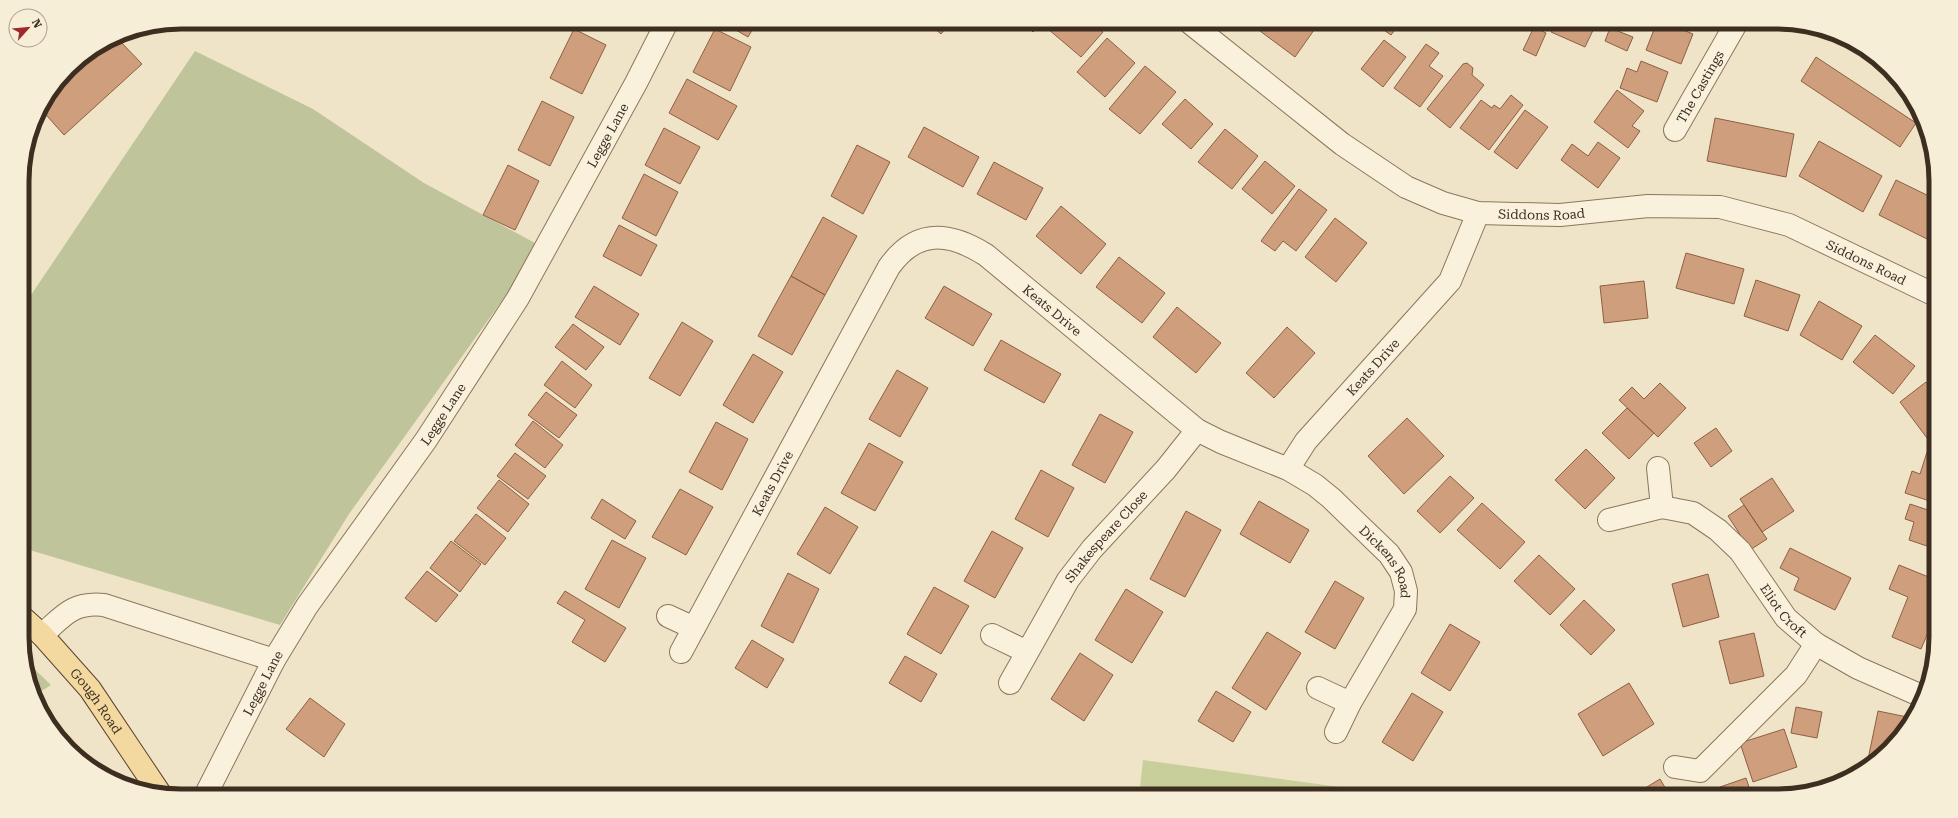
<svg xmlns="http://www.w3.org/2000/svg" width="1958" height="818" font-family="'Roboto Serif',serif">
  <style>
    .green { fill: #c9cf9b }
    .cemetery { fill: #bfc49a }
    .building { fill: #cf9f7d; stroke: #8d5f41 }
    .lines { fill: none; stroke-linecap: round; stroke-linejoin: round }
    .minor-casing { stroke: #8d765c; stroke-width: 24 }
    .major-casing { stroke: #5b4430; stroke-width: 24 }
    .minor { stroke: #faf1dc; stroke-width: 22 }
    .major { stroke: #f3d9a0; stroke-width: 22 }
    .labels { text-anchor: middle; stroke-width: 4; stroke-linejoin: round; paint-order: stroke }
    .street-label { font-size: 13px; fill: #3d2e20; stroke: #f7eed8 }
    .rim { fill: none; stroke: #3d2e20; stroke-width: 5 }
  </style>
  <rect width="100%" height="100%" fill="#f0e4c8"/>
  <path class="green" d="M1143,760L1406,796H1139Z"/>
  <path class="cemetery" d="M195,51L313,109L424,183L535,243L509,291L349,514L280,625L23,548V307Z
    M23,658L51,685L34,696Z"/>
  <path class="building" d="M601,22H622L618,30Z
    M722,22H757L748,37Z
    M927,22H951L941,34Z
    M1022,22H1042L1033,32Z
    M1054,22H1092L1103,32L1081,57L1048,29Z
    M1261,22H1318L1319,23L1295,57L1256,28Z
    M1381,22H1401L1391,35L1378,26Z
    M1556,22H1597L1585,47L1551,32Z
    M1657,22H1663L1693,34L1681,64L1646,50Z
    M1534,27L1546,33L1536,56L1523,50Z
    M1610,28L1633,37L1627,51L1605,41Z
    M574,29L606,45L582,94L550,78Z
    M715,29L751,47L730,91L693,72Z
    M127,33L119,40L142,64L64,135L40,108L76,62L120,34Z
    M1107,38L1135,63L1105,97L1077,72Z
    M1384,40L1406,57L1383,87L1361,69Z
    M1426,44L1439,53L1429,66L1443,76L1420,107L1394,88Z
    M1816,57L1916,123L1900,147L1801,81Z
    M1641,61L1668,72L1657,102L1620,88L1627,68L1637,72Z
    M1467,63L1473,68L1472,75L1484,85L1450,128L1427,109L1463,64Z
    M1145,66L1176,92L1140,134L1109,109Z
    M687,79L737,106L718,140L669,113Z
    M1617,90L1644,111L1632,126L1640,131L1628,148L1594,122Z
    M1511,95L1523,105L1489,150L1460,128L1481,100L1492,108L1494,105L1500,109Z
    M1185,99L1213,124L1191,149L1162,124Z
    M542,101L574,117L550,166L518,150Z
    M1525,110L1548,127L1517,169L1494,152Z
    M1715,118L1794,134L1786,177L1707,161Z
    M924,127L979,157L963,187L908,157Z
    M664,128L700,147L680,184L645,165Z
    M1225,129L1258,156L1232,189L1198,162Z
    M1819,141L1882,176L1863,212L1799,176Z
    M1598,142L1620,158L1598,188L1561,160L1572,144L1588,156Z
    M857,145L890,162L863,214L831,196Z
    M1265,161L1295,186L1272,214L1242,189Z
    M994,162L1043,188L1026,220L977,194Z
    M508,165L539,181L515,230L483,215Z
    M644,174L678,192L656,236L622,218Z
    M1896,180L1935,199V243L1879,215Z
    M1299,189L1327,210L1296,251L1283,241L1275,251L1261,241Z
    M1061,206L1106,244L1081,274L1036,236Z
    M823,217L857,236L825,295L791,276Z
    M1335,218L1367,243L1336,282L1305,257Z
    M619,225L657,245L641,276L603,256Z
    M1686,253L1744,269L1734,304L1676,288Z
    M1119,257L1165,293L1142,323L1096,287Z
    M791,276L825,295L792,355L758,336Z
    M1756,280L1800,295L1788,331L1744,316Z
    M1644,281L1648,318L1604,323L1600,286Z
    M594,286L639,314L620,345L575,317Z
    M944,286L992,314L973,346L925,318Z
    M1819,301L1862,326L1842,360L1800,335Z
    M1177,307L1221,343L1196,373L1153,337Z
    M682,322L713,341L680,396L649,378Z
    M573,324L604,347L586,370L555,347Z
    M1287,327L1315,353L1274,398L1246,373Z
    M1875,335L1915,366L1893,394L1853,362Z
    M1001,340L1061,374L1044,403L984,370Z
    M753,354L783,372L753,423L723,405Z
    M562,361L592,385L575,408L544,385Z
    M897,370L928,388L900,437L869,419Z
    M1926,382L1935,393V438L1930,442L1900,402Z
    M1660,383L1686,408L1658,437L1619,400L1632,387L1644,399Z
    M546,392L577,415L559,438L528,415Z
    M1627,408L1654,433L1629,459L1602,433Z
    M1100,414L1133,432L1105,483L1072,465Z
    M1407,418L1444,456L1404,494L1368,456Z
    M533,421L563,445L545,468L515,445Z
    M716,422L748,439L722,490L689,472Z
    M1716,428L1732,451L1711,467L1694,443Z
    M869,443L903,462L875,511L841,493Z
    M1586,449L1615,478L1585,509L1555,480Z
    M1927,452L1935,454L1936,503L1905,493L1912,471L1920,474Z
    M515,453L546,476L528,499L497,476Z
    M1041,470L1074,488L1048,537L1015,519Z
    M1450,476L1474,498L1440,533L1417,511Z
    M1772,478L1794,511L1762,532L1740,499Z
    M499,480L529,504L508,532L477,508Z
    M680,489L713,507L686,555L652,537Z
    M602,499L636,521L625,539L591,518Z
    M1259,501L1309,530L1290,563L1240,534Z
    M1482,503L1525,542L1500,569L1457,530Z
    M1910,504L1934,512L1931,523L1936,525V549L1909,540L1914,522L1905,519Z
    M1744,505L1767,539L1750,550L1728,516Z
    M825,507L858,527L830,574L797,554Z
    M1186,511L1221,530L1185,597L1150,579Z
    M476,514L506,538L485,565L454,541Z
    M992,531L1023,548L995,598L964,581Z
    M612,540L646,558L619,608L585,589Z
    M451,541L481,564L460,592L430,568Z
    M1790,548L1851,578L1835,610L1794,590L1799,578L1780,568Z
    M1539,555L1575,589L1550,615L1514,581Z
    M1899,565L1936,580V614L1921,649L1892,637L1908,597L1889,589Z
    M427,571L458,595L436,622L405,598Z
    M788,573L819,589L793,643L761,626Z
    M1708,574L1719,617L1683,627L1672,584Z
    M1335,581L1364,598L1335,649L1305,632Z
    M934,587L969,606L941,654L907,634Z
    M1126,589L1163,612L1132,663L1095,640Z
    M565,591L626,628L605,662L572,642L585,620L557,603Z
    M1584,600L1615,630L1591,655L1560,625Z
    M1450,624L1480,642L1450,691L1421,673Z
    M1267,632L1301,653L1266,710L1232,688Z
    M1754,633L1764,676L1730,684L1719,641Z
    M752,640L784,659L767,688L735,668Z
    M1080,653L1113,675L1084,721L1051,699Z
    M905,656L937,674L921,702L889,683Z
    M1629,683L1654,724L1603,756L1578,714Z
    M1216,691L1251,712L1233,742L1198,721Z
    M1412,693L1443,712L1413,761L1382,742Z
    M310,698L345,724L324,757L286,729Z
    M1796,707L1822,712L1817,738L1791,733Z
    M1878,711L1912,718L1903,734L1866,769Z
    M1784,729L1797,767L1753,782L1740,743Z
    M1746,778L1752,796H1723L1720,787Z
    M1660,779L1670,796H1632Z
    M303,792L304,796H277Z"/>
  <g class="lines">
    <defs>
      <g id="minor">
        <path id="s1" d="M1189,22L1342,144L1406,187L1443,203L1478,213L1560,215L1648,206L1720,207L1789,225L1935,295"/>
        <path id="s2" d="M1675,130L1737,22"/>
        <path d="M1658,468L1662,507"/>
        <path id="s3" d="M1288,469L1306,441L1450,281L1478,213"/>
        <path id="s4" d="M1609,520L1662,507L1693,513L1718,530L1740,551L1786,618L1816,644L1858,668L1924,697"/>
        <path d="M668,616L694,628"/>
        <path d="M42,635C64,615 73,602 104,605L274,660"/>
        <path d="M992,635L1027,652"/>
        <path id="s5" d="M681,652L889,267C916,229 948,231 986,255L1197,430L1221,442L1288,469L1315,485L1331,498L1389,554L1401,572L1406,591L1405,609L1350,703L1336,732"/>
        <path id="s6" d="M1010,683L1068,580L1092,549L1166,469L1197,430"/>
        <path d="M1318,688L1350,703"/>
        <path d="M1675,767L1700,771L1796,675L1816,644"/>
        <path id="s7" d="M205,796L274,660L307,606L426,440L518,298L636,83L667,22"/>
      </g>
      <g id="major">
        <path id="s8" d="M23,618L42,635L90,689L159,792"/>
      </g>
    </defs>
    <use href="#minor" class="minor-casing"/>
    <use href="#major" class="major-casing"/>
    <use href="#minor" class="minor"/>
    <use href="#major" class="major"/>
  </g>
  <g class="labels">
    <g class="street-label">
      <text dy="5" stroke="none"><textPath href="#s2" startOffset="50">The Castings</textPath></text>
      <text dy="5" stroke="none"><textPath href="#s7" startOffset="775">Legge Lane</textPath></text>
      <text dy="5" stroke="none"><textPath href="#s1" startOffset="413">Siddons Road</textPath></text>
      <text dy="5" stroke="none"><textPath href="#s1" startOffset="749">Siddons Road</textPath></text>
      <text dy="5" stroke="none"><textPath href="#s5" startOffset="635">Keats Drive</textPath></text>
      <text dy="5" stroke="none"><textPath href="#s3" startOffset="133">Keats Drive</textPath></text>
      <text dy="5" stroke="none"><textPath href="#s7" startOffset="451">Legge Lane</textPath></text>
      <text dy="5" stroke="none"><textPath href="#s5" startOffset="192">Keats Drive</textPath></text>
      <text dy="5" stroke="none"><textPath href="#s6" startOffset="176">Shakespeare Close</textPath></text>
      <text dy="5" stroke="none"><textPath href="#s5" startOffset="1060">Dickens Road</textPath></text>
      <text dy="5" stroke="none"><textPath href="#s4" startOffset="221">Eliot Croft</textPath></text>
      <text dy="5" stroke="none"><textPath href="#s7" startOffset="127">Legge Lane</textPath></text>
      <text dy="5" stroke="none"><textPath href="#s8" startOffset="111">Gough Road</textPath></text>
    </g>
  </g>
  <path d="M0 0H1958V818H0ZM181 29H1777A152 152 0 0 1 1929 181V637A152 152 0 0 1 1777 789H181A152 152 0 0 1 29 637V181A152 152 0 0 1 181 29Z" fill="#f7eed8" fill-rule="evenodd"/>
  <path class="rim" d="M181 29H1777A152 152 0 0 1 1929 181V637A152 152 0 0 1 1777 789H181A152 152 0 0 1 29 637V181A152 152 0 0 1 181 29Z"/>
  <g transform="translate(28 28) rotate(63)"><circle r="19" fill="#f7eed8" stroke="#ada18e"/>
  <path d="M0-3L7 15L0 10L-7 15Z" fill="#9e2a2b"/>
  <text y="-6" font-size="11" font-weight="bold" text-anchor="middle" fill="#3d2e20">N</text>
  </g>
</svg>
